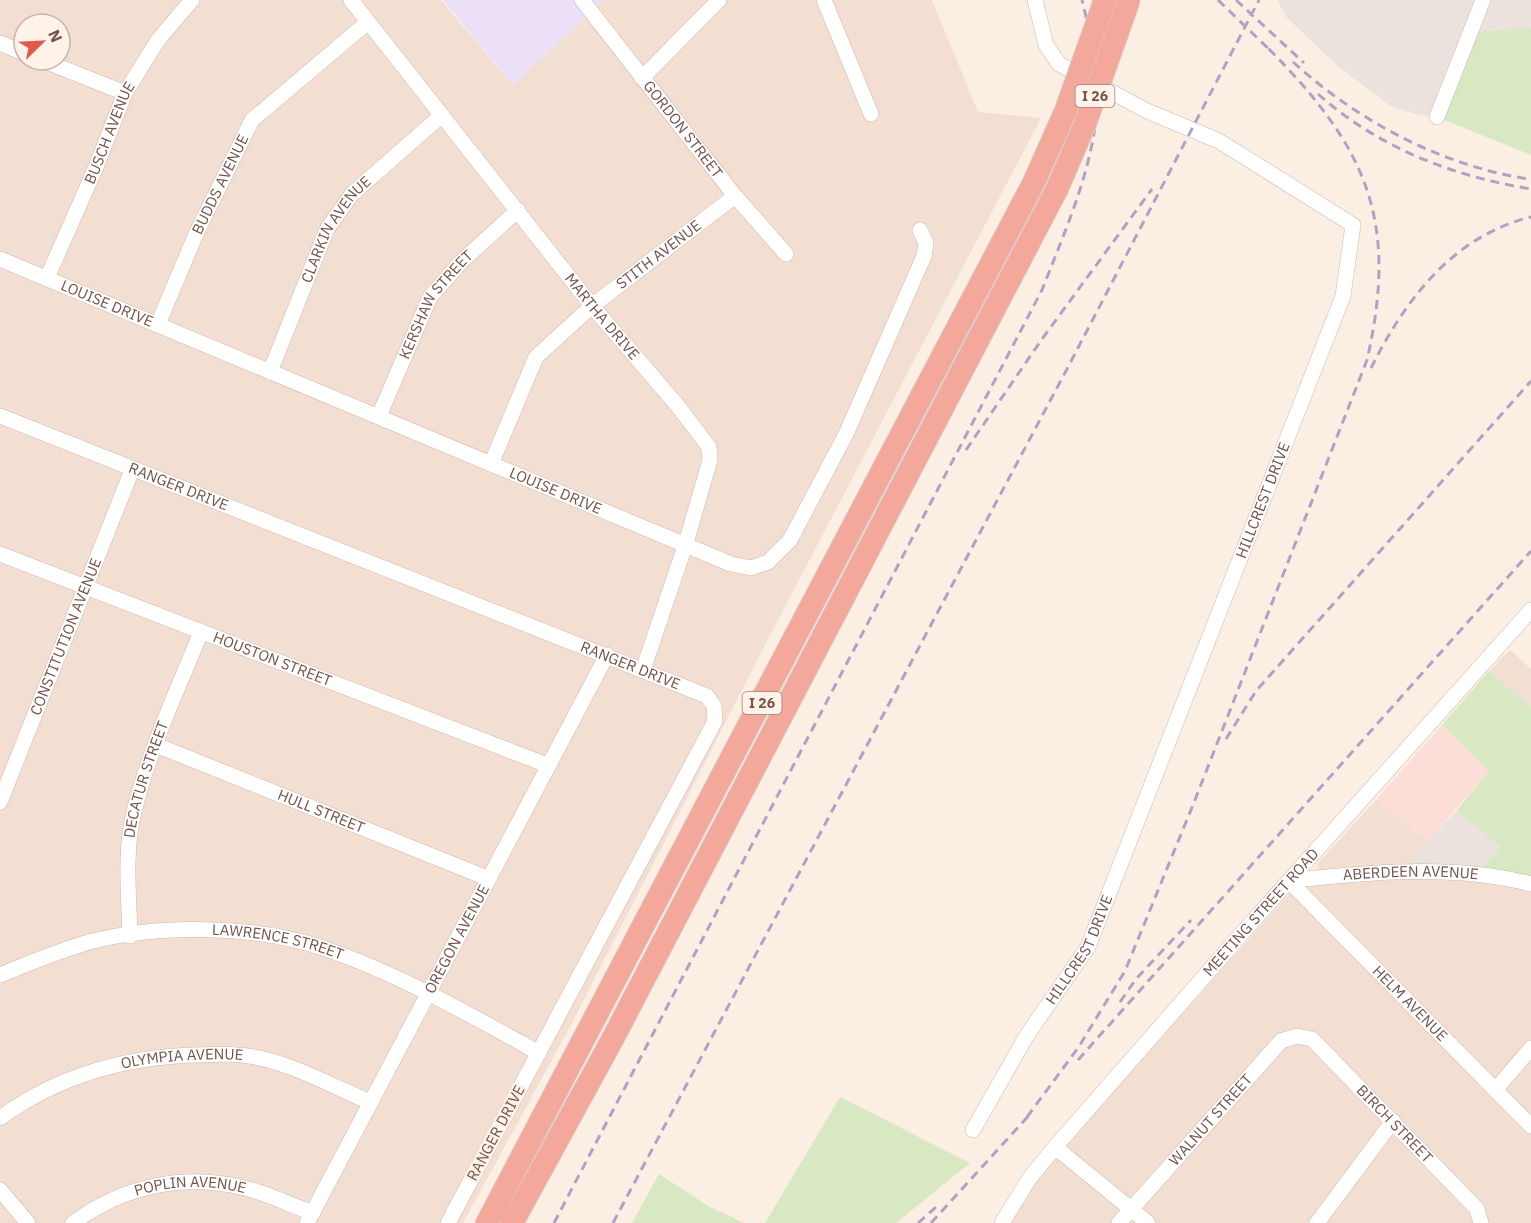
<svg xmlns="http://www.w3.org/2000/svg" width="1531" height="1223" font-family="'IBM Plex Sans',sans-serif">
  <style>
    .residential { fill: #f3dfd2; fill-rule: evenodd }
    .commercial { fill: #fcddd7 }
    .industrial { fill: #ebe2de }
    .education { fill: #ece0f8 }
    .green { fill: #d7e8c2 }
    .lines { fill: none; stroke-linecap: round; stroke-linejoin: round }
    .minor-casing { stroke: #ceb7ad; stroke-width: 16 }
    .highway-casing { stroke: #d8cfcc; stroke-width: 24 }
    .minor { stroke: #fff; stroke-width: 15 }
    .highway { stroke: #f4a79b; stroke-width: 22 }
    .rail { stroke: #b0a2c4; stroke-width: 3; stroke-dasharray: 9 6; stroke-linecap: butt }
    .highway-bridge-casing { stroke: #d8cfcc; stroke-width: 24; stroke-linecap: butt }
    .highway-bridge { stroke: #f4a79b; stroke-width: 22 }
    .labels { text-anchor: middle; stroke-width: 5; stroke-linejoin: round; paint-order: stroke }
    .shield { fill: #fff3e9; stroke: #9d837a; stroke-width: 1.5 }
    .shield-label { font-size: 14px; font-weight: bold; fill: #73534a }
    .street-label { font-size: 15px; fill: #73534a; stroke: #fff3e9 }
  </style>
  <rect width="100%" height="100%" fill="#fbefe3"/>
  <path class="residential" d="M0,0H441L513,85L604,0H932L978,112L1041,118L766,643L572,1023L463,1223H0ZM24,24H60V60H24Z
    M1510,650L1531,669V708L1489,671Z
    M1377,799L1427,842L1398,873L1531,884V1223H1009L1032,1183L1291,892L1311,885L1319,862Z"/>
  <path class="commercial" d="M1442,725L1489,771L1427,842L1377,799Z"/>
  <path class="industrial" d="M1277,0H1531V28L1470,32L1437,117L1418,115L1389,105L1340,68L1287,18Z
    M1457,810L1500,847L1486,864V876L1397,874Z"/>
  <path class="education" d="M443,0H604L513,85Z"/>
  <path class="green" d="M1531,28V155L1437,117L1470,32Z
    M1489,671L1531,708V884L1486,876V864L1500,847L1457,810L1489,771L1442,725Z
    M840,1097L970,1163L896,1223H765Z
    M659,1174L710,1207L744,1223H632Z"/>
  <g class="lines">
    <defs>
      <g id="minor">
        <path id="s1" d="M351,0L592,306L677,405L709,447L710,460L686,543L643,670"/>
        <path id="s2" d="M582,0L735,196L786,254"/>
        <path d="M824,0L871,114"/>
        <path d="M0,43L24,53"/>
        <path d="M42,60L125,93"/>
        <path d="M642,78L719,0"/>
        <path d="M1437,117L1483,0"/>
        <path id="s3" d="M0,259L731,564L751,568L768,562L790,540L846,434L924,256L926,243L920,230"/>
        <path id="s4" d="M47,278L96,167L125,93L158,40L192,0"/>
        <path id="s5" d="M158,324L196,234L252,120L368,22"/>
        <path id="s6" d="M270,372L327,229L352,194L442,115"/>
        <path id="s7" d="M0,416L707,696L714,706L715,721L448,1223"/>
        <path id="s8" d="M379,416L430,297L462,261L518,210"/>
        <path id="s9" d="M491,464L536,357L592,306L735,196"/>
        <path id="s10" d="M0,554L547,765"/>
        <path id="s11" d="M156,745L487,878"/>
        <path id="s12" d="M0,802L132,470"/>
        <path id="s13" d="M1289,881L1531,1126"/>
        <path id="s14" d="M1289,881C1367,872 1454,864 1531,884"/>
        <path id="s15" d="M130,936C129,895 124,852 134,812C149,750 177,691 201,632"/>
        <path id="s16" d="M0,975C29,963 59,951 89,942C159,924 254,925 323,948C399,974 469,1014 539,1053"/>
        <path d="M1496,1089L1531,1048"/>
        <path id="s17" d="M0,1118C59,1075 124,1057 196,1055C219,1054 242,1053 264,1059C301,1068 336,1088 370,1102"/>
        <path id="s18" d="M973,1130L1027,1035L1088,947L1343,296L1353,225L1219,141L1147,111L1059,64L1046,45L1035,0"/>
        <path d="M1055,1147L1148,1223"/>
        <path d="M0,1190L28,1223"/>
        <path id="s19" d="M73,1223C123,1186 183,1173 244,1188C267,1193 290,1205 313,1213"/>
        <path id="s20" d="M307,1223L607,655"/>
        <path id="s21" d="M1002,1223L1029,1179L1055,1147L1237,939L1531,610"/>
        <path id="s22" d="M1119,1223L1281,1041L1297,1036L1312,1039L1477,1209L1481,1223"/>
        <path d="M1317,1223L1393,1121"/>
      </g>
      <path id="highway" d="M487,1223L1034,182
        M512,1223L611,1042L1057,189"/>
    </defs>
    <use href="#minor" class="minor-casing"/>
    <use href="#highway" class="highway-casing"/>
    <use href="#minor" class="minor"/>
    <use href="#highway" class="highway"/>
    <path class="rail" d="M1218,0L1274,54
      M1236,0L1304,63
      M1293,62C1358,121 1440,165 1528,179
      M1318,94C1379,148 1452,176 1531,189
      M1371,368C1405,300 1453,236 1531,217
      M966,450L1042,339L1152,189
      M1226,739L1256,691L1531,381
      M1120,1002L1136,979L1191,920
      M1078,1060L1531,551
      M1027,1117L1078,1048L1125,971L1193,805L1367,360C1399,220 1367,148 1268,48
      M554,1223L1042,290C1068,223 1098,159 1098,86C1098,58 1088,27 1082,0
      M613,1223L1067,369L1259,0
      M918,1223L936,1207
      M931,1223L1032,1112"/>
    <defs>
      <path id="highway-bridge" d="M1034,182L1066,110L1105,0
        M1057,189L1085,124L1129,0"/>
    </defs>
    <use href="#highway-bridge" class="highway-bridge-casing"/>
    <use href="#highway-bridge" class="highway-bridge"/>
  </g>
  <g class="labels">
    <g class="shield">
      <rect x="1075.5" y="85" width="39" height="22" rx="4.5"/>
      <rect x="742.5" y="692" width="39" height="22" rx="4.5"/>
    </g>
    <g class="shield-label">
      <text x="1095" y="101">I 26</text>
      <text x="762" y="708">I 26</text>
    </g>
    <g class="street-label">
      <text dy="5" stroke="none"><textPath href="#s2" startOffset="164">GORDON STREET</textPath></text>
      <text dy="5" stroke="none"><textPath href="#s4" startOffset="158">BUSCH AVENUE</textPath></text>
      <text dy="5" stroke="none"><textPath href="#s5" startOffset="153">BUDDS AVENUE</textPath></text>
      <text dy="5" stroke="none"><textPath href="#s6" startOffset="158">CLARKIN AVENUE</textPath></text>
      <text dy="5" stroke="none"><textPath href="#s9" startOffset="276">STITH AVENUE</textPath></text>
      <text dy="5" stroke="none"><textPath href="#s3" startOffset="116">LOUISE DRIVE</textPath></text>
      <text dy="5" stroke="none"><textPath href="#s8" startOffset="126">KERSHAW STREET</textPath></text>
      <text dy="5" stroke="none"><textPath href="#s1" startOffset="404">MARTHA DRIVE</textPath></text>
      <text dy="5" stroke="none"><textPath href="#s7" startOffset="192">RANGER DRIVE</textPath></text>
      <text dy="5" stroke="none"><textPath href="#s3" startOffset="602">LOUISE DRIVE</textPath></text>
      <text dy="5" stroke="none"><textPath href="#s18" startOffset="696">HILLCREST DRIVE</textPath></text>
      <text dy="5" stroke="none"><textPath href="#s12" startOffset="178">CONSTITUTION AVENUE</textPath></text>
      <text dy="5" stroke="none"><textPath href="#s10" startOffset="292">HOUSTON STREET</textPath></text>
      <text dy="5" stroke="none"><textPath href="#s7" startOffset="678">RANGER DRIVE</textPath></text>
      <text dy="5" stroke="none"><textPath href="#s15" startOffset="159">DECATUR STREET</textPath></text>
      <text dy="5" stroke="none"><textPath href="#s11" startOffset="178">HULL STREET</textPath></text>
      <text dy="5" stroke="none"><textPath href="#s14" startOffset="122">ABERDEEN AVENUE</textPath></text>
      <text dy="5" stroke="none"><textPath href="#s21" startOffset="405">MEETING STREET ROAD</textPath></text>
      <text dy="5" stroke="none"><textPath href="#s20" startOffset="321">OREGON AVENUE</textPath></text>
      <text dy="5" stroke="none"><textPath href="#s16" startOffset="286">LAWRENCE STREET</textPath></text>
      <text dy="5" stroke="none"><textPath href="#s18" startOffset="210">HILLCREST DRIVE</textPath></text>
      <text dy="5" stroke="none"><textPath href="#s13" startOffset="172">HELM AVENUE</textPath></text>
      <text dy="5" stroke="none"><textPath href="#s17" startOffset="195">OLYMPIA AVENUE</textPath></text>
      <text dy="5" stroke="none"><textPath href="#s22" startOffset="138">WALNUT STREET</textPath></text>
      <text dy="5" stroke="none"><textPath href="#s22" startOffset="394">BIRCH STREET</textPath></text>
      <text transform="translate(496 1133) rotate(-62)" y="5">RANGER DRIVE</text>
      <text dy="5" stroke="none"><textPath href="#s19" startOffset="126">POPLIN AVENUE</textPath></text>
    </g>
  </g>
  <g transform="translate(42 42) rotate(66)"><circle r="28" fill="#fff3e9" stroke="#c7b3a9" stroke-width="1.5"/>
  <path d="M0-4.5L10 22L0 15L-10 22Z" fill="#e2584b"/>
  <text y="-9" font-size="16" font-weight="bold" text-anchor="middle" fill="#73534a">N</text>
  </g>
</svg>
